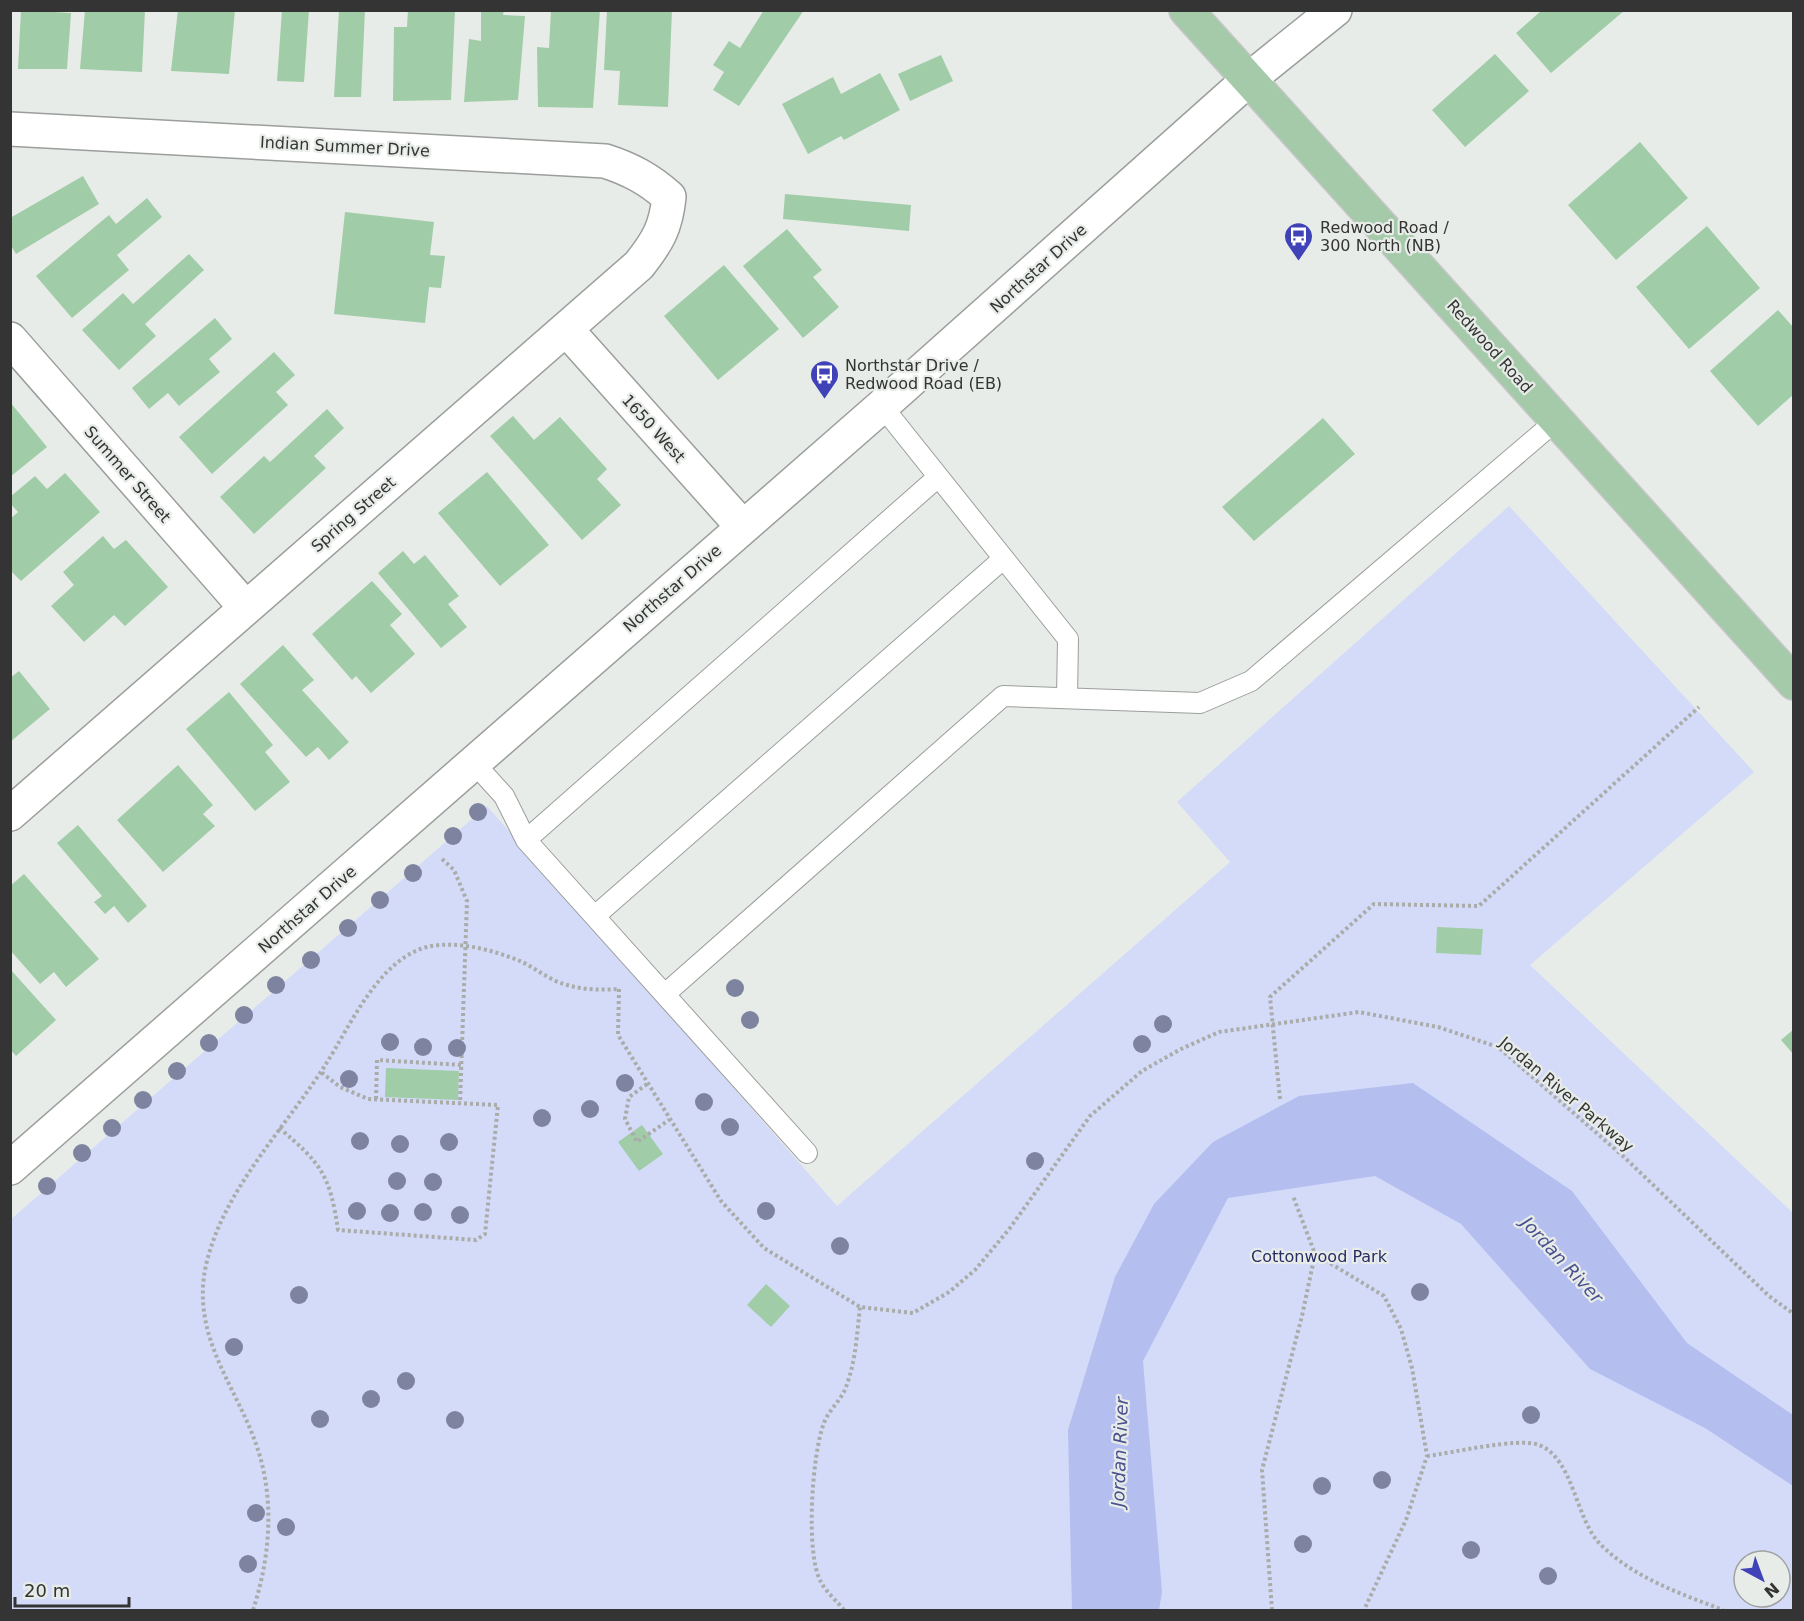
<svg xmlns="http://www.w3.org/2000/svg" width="1804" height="1621" font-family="'DejaVu Sans',sans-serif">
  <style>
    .green { fill: #d4dbf9; fill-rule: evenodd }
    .water { fill: #b4beef }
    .building { fill: #a0cca7 }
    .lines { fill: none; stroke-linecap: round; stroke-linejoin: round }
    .service-casing { stroke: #9b9e9b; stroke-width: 22 }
    .minor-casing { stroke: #9b9e9b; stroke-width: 36 }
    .primary-casing { stroke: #c6c6c6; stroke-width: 36 }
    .path { stroke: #a9aca9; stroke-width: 4; stroke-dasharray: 3 3; stroke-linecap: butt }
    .service { stroke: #fff; stroke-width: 20 }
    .minor { stroke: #fff; stroke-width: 33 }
    .primary { stroke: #a4caaa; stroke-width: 33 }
    .tree { fill: #7e83a0 }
    .labels { text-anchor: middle; stroke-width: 4.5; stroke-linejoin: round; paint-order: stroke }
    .street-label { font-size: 16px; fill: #333433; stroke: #e8ece8 }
    .poi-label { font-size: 16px; fill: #333433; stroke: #e8ece8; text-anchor: start }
    .park-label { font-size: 16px; fill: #282d66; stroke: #e8ece8 }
    .water-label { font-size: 18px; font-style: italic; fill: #49518f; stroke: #e8ece8 }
  </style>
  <rect width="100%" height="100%" fill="#e8ece8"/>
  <path class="green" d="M1509,506L1754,772L1530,965L1793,1213V1610H11L10,1220L487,806L837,1206L1230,862L1177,802ZM1744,1561H1780V1597H1744Z"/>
  <path class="water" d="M1413,1083L1572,1191L1687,1343L1793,1415V1486L1705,1428L1590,1369L1461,1224L1375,1176L1228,1198L1143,1361L1162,1592L1159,1610H1072L1068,1430L1115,1277L1154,1204L1213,1142L1299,1096Z"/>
  <path class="building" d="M21,10L71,13L67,69H18Z
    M85,10H145L142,72L80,69Z
    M178,10H235L229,74L171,71Z
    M282,10H309L304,82L277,81Z
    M339,10H365L361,97H334Z
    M408,10H455L451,100L393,101L394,27H407Z
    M481,10H504L503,15L525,16L518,100L464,102L469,39L481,41Z
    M551,10H600L593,108L538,107L537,47L549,48Z
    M607,10H672L668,107L618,105L620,71L604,70Z
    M764,10H804L739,106L713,90L724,72L713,65L729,41L740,48Z
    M1542,10H1625L1551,73L1516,33Z
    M1495,54L1529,91L1465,147L1432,110Z
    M941,55L953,81L910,101L898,74Z
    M880,73L900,110L844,140L841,136L808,154L782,104L833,77L841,94Z
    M1640,142L1688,198L1616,260L1568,205Z
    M83,176L99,204L16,254L10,244V218Z
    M785,194L911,205L909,231L783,219Z
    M147,198L162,217L117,255L129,270L72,318L36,276L109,215L116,224Z
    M345,212L434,222L430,255L445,256L441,288L429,287L425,323L334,314Z
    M1707,226L1760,288L1689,349L1636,287Z
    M787,229L822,270L813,277L839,307L803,338L743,266Z
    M189,254L204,270L145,324L156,336L119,370L82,330L123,293L133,304Z
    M724,265L779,329L718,380L664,316Z
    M1778,310L1794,328V394L1758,426L1710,371Z
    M215,318L232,339L209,359L220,372L179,406L168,393L149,409L132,388Z
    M274,352L295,375L276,392L288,405L212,474L179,437Z
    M10,402L47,447L10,477Z
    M327,409L344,428L314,456L326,468L254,534L220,497L264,456L270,462Z
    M513,416L534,440L560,417L607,469L597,479L621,505L582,540L490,436Z
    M1323,418L1355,454L1254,541L1222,507Z
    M487,472L549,545L500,586L438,513Z
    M65,473L100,512L21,581L10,570V519L18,512L10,503V497L35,476L47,489Z
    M103,536L114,549L126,540L168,587L125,626L114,615L84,642L51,606L74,585L63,572Z
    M403,551L414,564L425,555L459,596L448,604L467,627L441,648L378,573Z
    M372,581L402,614L390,625L415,654L371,693L356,676L352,680L312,634Z
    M283,645L314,680L302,690L349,742L329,760L318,747L306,757L240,684Z
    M19,671L50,709L10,742V678Z
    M229,692L273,745L265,752L290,782L255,811L186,729Z
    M178,765L213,805L203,814L215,826L163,872L117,820Z
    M78,825L147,906L128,923L114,906L105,914L94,902L102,896L57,843Z
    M24,874L99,959L66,987L54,972L40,984L10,950V886Z
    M1437,927L1483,929L1481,955L1436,953Z
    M10,969L56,1020L16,1056L10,1049Z
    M1794,1029V1055L1781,1040Z
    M386,1068L459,1071L458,1100L385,1097Z
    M642,1125L663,1154L639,1171L618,1142Z
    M766,1284L790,1306L771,1327L747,1305Z"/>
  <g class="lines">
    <defs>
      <path id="service" d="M882,406L1068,639L1067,698
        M474,763L504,796L526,840L807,1153
        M526,840L938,477
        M595,916L1003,559
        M665,994L1003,696L1200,703L1251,681L1557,420"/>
      <path id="minor" d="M10,129L605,161C630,169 649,179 669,197C666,227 658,241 639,265L10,814
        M566,329L742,526
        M10,339L246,608
        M10,1168L882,406L1248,80L1335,10"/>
      <path id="primary" d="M1186,10L1794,683"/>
    </defs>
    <use href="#service" class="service-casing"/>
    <use href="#minor" class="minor-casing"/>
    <use href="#primary" class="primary-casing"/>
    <path class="path" d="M442,859L454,870L467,901L460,1103
      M619,989L618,1035L721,1201L764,1248L860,1307L913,1313L949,1292L975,1270L1010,1228L1090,1116L1142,1071L1181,1049L1219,1032L1359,1012L1438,1027L1498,1047L1624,1157L1769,1296L1794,1314
      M647,1084L629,1097L625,1119L637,1142L669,1120
      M376,1099L377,1060L462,1065
      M1280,1099L1270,997L1374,904L1479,906L1699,707
      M279,1128C321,1163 330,1175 338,1230L476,1240L485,1234L498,1105L368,1099L340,1087L321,1072
      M1315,1254L1384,1296L1401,1329L1412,1368L1427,1456L1406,1520L1364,1610
      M1427,1456C1452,1453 1519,1437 1539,1445C1574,1459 1575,1518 1600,1544C1634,1578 1679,1593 1723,1610
      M253,1610C268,1564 274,1513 262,1464C245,1394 189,1343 206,1265C223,1190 286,1127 326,1064C350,1026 379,959 427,947C456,940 493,950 520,961C536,968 550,981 567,985C584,990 602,990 619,989
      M844,1610C837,1601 826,1592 821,1582C805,1555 812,1453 824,1423C829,1409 843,1399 847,1384C856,1359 857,1333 860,1307
      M1272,1610L1262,1470L1302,1316L1315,1254L1293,1196"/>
    <use href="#service" class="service"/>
    <use href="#minor" class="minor"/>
    <use href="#primary" class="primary"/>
  </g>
  <g class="tree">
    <circle cx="478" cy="812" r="9"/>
    <circle cx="453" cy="836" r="9"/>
    <circle cx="413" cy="873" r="9"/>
    <circle cx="380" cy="900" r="9"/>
    <circle cx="348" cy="928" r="9"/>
    <circle cx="311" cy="960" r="9"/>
    <circle cx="276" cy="985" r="9"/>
    <circle cx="735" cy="988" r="9"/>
    <circle cx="244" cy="1015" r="9"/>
    <circle cx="750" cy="1020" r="9"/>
    <circle cx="1163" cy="1024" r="9"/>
    <circle cx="390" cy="1042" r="9"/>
    <circle cx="209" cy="1043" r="9"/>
    <circle cx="1142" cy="1044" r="9"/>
    <circle cx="423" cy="1047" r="9"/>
    <circle cx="457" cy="1048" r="9"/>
    <circle cx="177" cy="1071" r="9"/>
    <circle cx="349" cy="1079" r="9"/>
    <circle cx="625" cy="1083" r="9"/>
    <circle cx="143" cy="1100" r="9"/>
    <circle cx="704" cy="1102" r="9"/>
    <circle cx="590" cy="1109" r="9"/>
    <circle cx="542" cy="1118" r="9"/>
    <circle cx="730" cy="1127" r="9"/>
    <circle cx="112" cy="1128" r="9"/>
    <circle cx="360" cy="1141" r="9"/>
    <circle cx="449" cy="1142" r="9"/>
    <circle cx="400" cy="1144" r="9"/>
    <circle cx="82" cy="1153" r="9"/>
    <circle cx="1035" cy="1161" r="9"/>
    <circle cx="397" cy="1181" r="9"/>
    <circle cx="433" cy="1182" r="9"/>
    <circle cx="47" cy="1186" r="9"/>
    <circle cx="357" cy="1211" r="9"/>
    <circle cx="766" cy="1211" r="9"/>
    <circle cx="423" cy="1212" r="9"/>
    <circle cx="390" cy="1213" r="9"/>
    <circle cx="460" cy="1215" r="9"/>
    <circle cx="840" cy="1246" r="9"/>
    <circle cx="1420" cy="1292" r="9"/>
    <circle cx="299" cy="1295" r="9"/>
    <circle cx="234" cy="1347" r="9"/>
    <circle cx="406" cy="1381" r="9"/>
    <circle cx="371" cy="1399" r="9"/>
    <circle cx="1531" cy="1415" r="9"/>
    <circle cx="320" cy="1419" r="9"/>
    <circle cx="455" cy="1420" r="9"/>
    <circle cx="1382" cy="1480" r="9"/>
    <circle cx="1322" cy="1486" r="9"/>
    <circle cx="256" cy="1513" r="9"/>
    <circle cx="286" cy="1527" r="9"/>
    <circle cx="1303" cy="1544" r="9"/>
    <circle cx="1471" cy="1550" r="9"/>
    <circle cx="248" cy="1564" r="9"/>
    <circle cx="1548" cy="1576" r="9"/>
  </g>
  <defs>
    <symbol id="bus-pin" viewBox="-11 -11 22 30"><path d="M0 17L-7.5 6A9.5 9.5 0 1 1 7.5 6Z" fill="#4042b7" stroke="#e8ece8"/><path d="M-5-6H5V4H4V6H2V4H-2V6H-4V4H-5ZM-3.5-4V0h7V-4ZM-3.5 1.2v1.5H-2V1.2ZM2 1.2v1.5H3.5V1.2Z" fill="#fff"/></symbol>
  </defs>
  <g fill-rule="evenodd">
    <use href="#bus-pin" x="1282" y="220" width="33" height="45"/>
    <use href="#bus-pin" x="808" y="358" width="33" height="45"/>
  </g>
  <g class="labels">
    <g class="street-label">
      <text transform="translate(345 146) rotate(3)" y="6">Indian Summer Drive</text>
      <text transform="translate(1038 268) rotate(-42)" y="6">Northstar Drive</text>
      <text transform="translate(1490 346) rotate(48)" y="6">Redwood Road</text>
      <text transform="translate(654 428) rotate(48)" y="6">1650 West</text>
      <text transform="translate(128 474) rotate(49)" y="6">Summer Street</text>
      <text transform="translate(353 514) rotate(-41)" y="6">Spring Street</text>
      <text transform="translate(672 588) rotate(-41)" y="6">Northstar Drive</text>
      <text transform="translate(307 909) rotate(-41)" y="6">Northstar Drive</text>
      <text transform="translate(1567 1094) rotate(40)" y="6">Jordan River Parkway</text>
    </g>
    <g class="poi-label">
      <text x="1320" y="233">Redwood Road /<tspan x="1320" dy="18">300 North (NB)</tspan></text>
      <text x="845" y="371">Northstar Drive /<tspan x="845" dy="18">Redwood Road (EB)</tspan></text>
    </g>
    <g class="park-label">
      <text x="1319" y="1262">Cottonwood Park</text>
    </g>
    <g class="water-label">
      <text transform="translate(1562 1260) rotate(47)" y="6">Jordan River</text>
      <text transform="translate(1120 1452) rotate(-88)" y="6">Jordan River</text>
    </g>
  </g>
  <rect width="1804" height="1621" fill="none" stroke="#333433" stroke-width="24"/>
  <g transform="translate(1762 1579) rotate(139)"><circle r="28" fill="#e8ece8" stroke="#a0a2a0" stroke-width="1.5"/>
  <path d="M0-4.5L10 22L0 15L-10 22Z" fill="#4042b7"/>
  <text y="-9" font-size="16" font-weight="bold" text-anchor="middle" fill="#333433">N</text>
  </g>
  <path d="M15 1597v9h114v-9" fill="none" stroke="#333433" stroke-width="3"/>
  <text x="24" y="1597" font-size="18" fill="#333433" stroke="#e8ece8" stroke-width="4.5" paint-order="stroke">20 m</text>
</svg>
